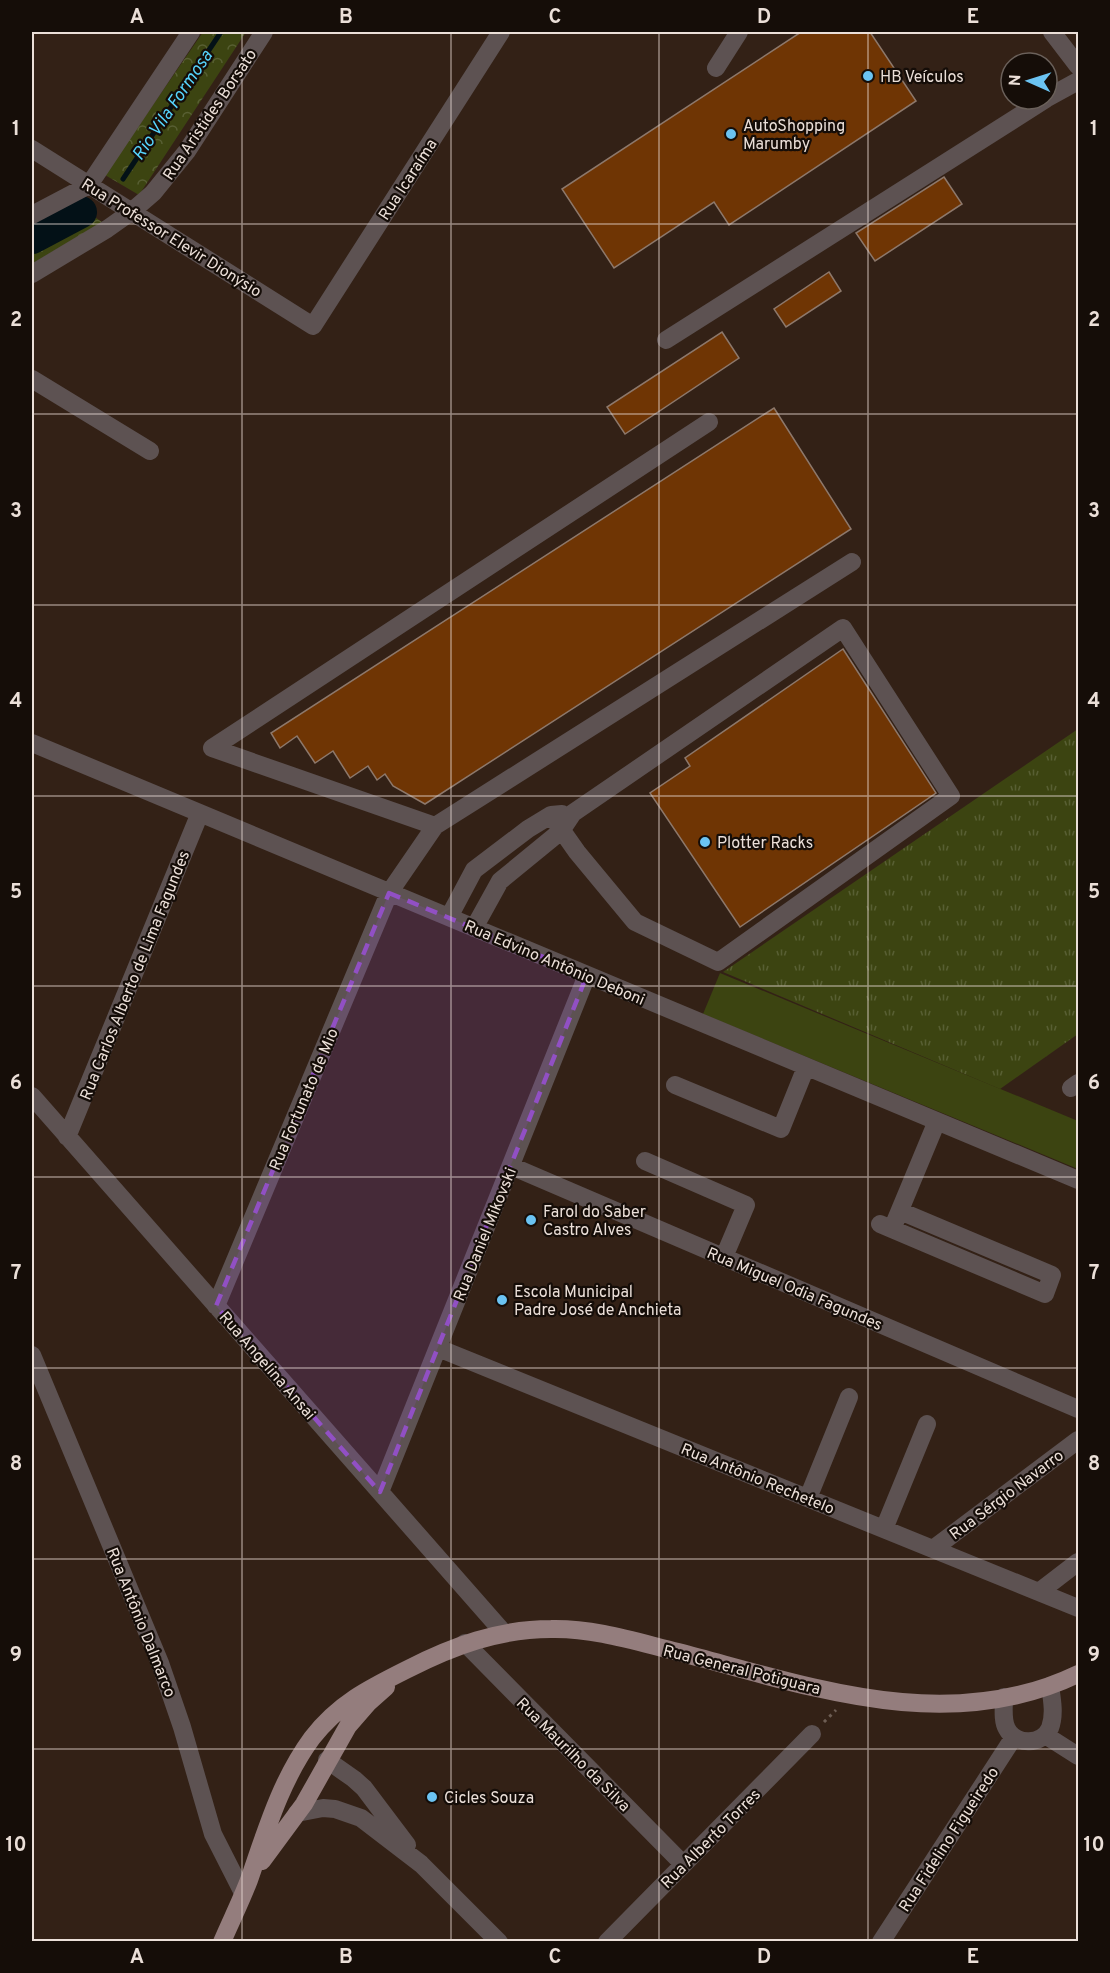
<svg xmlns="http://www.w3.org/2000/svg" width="1110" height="1973" font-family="Overpass,sans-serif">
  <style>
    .grass { fill: url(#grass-tufts) }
    .forest { fill: url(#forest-crowns) }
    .garden { fill: #3c4411 }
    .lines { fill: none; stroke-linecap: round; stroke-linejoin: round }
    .stream { stroke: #031117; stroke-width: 5 }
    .river { stroke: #031117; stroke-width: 32 }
    .building { fill: #6f3504; stroke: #8d786b; stroke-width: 1.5 }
    .path { stroke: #6d5d53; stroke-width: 3; stroke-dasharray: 3 4.5; stroke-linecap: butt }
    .minor { stroke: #5d5252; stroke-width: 18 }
    .major { stroke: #947d7d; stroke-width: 18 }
    .marked { fill: #9150c4; fill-opacity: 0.2; stroke: #9150c4; stroke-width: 4.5; stroke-dasharray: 12 8; stroke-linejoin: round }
    .grid { fill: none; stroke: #ebdfd8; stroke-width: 1.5; stroke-opacity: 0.55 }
    .poi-dot { fill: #6bc3f2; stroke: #150d08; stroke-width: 2 }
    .labels { text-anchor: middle; stroke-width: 4.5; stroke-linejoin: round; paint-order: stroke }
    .poi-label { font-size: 16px; fill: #ebdfd8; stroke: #150d08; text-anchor: start }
    .street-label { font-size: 16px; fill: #ebdfd8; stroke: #150d08 }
    .water-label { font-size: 18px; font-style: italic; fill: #56d3fc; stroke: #150d08 }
    .neatline { fill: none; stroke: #ebdfd8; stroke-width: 2 }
    .grid-label { font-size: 20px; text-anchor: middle; font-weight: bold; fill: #ebdfd8 }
  </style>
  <defs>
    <pattern id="grass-tufts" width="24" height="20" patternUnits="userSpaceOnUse" patternTransform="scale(1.5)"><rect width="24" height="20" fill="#3c4411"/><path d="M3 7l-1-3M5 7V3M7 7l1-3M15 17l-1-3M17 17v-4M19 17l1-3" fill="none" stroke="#585f33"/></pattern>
    <pattern id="forest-crowns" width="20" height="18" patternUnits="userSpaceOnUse" patternTransform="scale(1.5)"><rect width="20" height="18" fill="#3c4411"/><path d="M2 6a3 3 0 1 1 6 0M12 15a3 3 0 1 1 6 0" fill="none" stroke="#585f33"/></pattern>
  </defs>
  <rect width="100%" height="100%" fill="#332116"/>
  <path class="grass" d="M1078,729V1034L1000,1089L723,972Z"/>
  <path class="forest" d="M203,32H246L139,195L105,175Z
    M71,201L102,222L32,264V223Z"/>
  <path class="garden" d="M720,973L1078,1121V1169L703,1014Z"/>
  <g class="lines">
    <path class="stream" d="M123,179L221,32"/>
    <path class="river" d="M32,238L81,212"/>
  </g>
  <path class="building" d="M801,32H870L916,101L729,225L714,202L614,268L562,189Z
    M944,177L962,204L875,261L856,233Z
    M829,272L841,291L786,327L774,309Z
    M722,332L739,358L625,434L607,407Z
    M774,408L851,529L425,804L393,786L385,774L377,780L368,766L350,778L333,751L315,763L297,736L280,748L271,733Z
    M843,649L936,793L740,927L650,793L690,766L685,758Z"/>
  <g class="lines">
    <path class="path" d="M824,1722L836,1710"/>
    <path class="minor" d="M1052,32L1078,66
      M716,68L739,32
      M1047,98L1078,81
      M32,149L313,326L501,32
      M32,215L89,185L191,32
      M32,274L107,229L131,212L153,193L187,151L264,32
      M666,340L1046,99
      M32,379L150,451
      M32,743L1078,1180
      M435,826L852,562
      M449,917L474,870L528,829L551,815L562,814
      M474,928L500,881L561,831L573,813L843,628L951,796L718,962L635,922L577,852L551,815
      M675,1085L781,1129L806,1067
      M1071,1088L1078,1083
      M32,1096L504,1633
      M67,1137L200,813
      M645,1161L746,1205L724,1257
      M511,1166L1078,1409
      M895,1222L937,1121
      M880,1224L1045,1294L1052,1275L900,1211
      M216,1306L389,893L435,826L212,748L709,422
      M438,1348L1078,1608
      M32,1355L160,1663L182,1727L213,1834L243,1893
      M380,1492L587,975
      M808,1498L849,1397
      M884,1529L927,1424
      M933,1549L1078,1440
      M1039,1592L1078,1562
      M465,1643L683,1864
      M1004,1697C1004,1708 1002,1720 1007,1729C1016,1746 1042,1745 1050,1728C1055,1715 1052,1699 1050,1686
      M1045,1735L1078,1756
      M327,1760L354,1779L364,1788L407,1845
      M297,1813L323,1808L335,1809L361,1818L421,1864L499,1942
      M607,1942L812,1734
      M881,1942L1014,1737"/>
    <path class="major" d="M262,1861L304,1804L348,1726L368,1703L386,1687
      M222,1942C231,1921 241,1901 249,1880C266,1831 281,1780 312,1738C339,1703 370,1688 408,1669C453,1646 499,1629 551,1629C595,1628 637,1642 678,1652C809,1686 947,1737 1078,1674"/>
  </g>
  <path class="marked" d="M389,893L587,975L380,1492L216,1306Z"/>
  <path class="grid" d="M242,32V1942M451,32V1942M659,32V1942M868,32V1942M32,224H1078M32,414H1078M32,605H1078M32,796H1078M32,986H1078M32,1177H1078M32,1368H1078M32,1559H1078M32,1749H1078"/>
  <g class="poi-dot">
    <circle cx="868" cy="76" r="6"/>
    <circle cx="731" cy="134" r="6"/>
    <circle cx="705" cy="842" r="6"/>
    <circle cx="531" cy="1220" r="6"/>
    <circle cx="502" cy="1300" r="6"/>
    <circle cx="432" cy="1797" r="6"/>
  </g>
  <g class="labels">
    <g class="poi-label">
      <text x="880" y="82">HB Veículos</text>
      <text x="743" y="131">AutoShopping<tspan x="743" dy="18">Marumby</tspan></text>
      <text x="717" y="848">Plotter Racks</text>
      <text x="543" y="1217">Farol do Saber<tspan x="543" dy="18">Castro Alves</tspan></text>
      <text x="514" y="1297">Escola Municipal<tspan x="514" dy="18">Padre José de Anchieta</tspan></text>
      <text x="444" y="1803">Cicles Souza</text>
    </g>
    <g class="street-label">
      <text transform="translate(209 114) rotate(-56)" y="6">Rua Aristides Borsato</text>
      <text transform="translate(407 179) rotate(-57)" y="6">Rua Icaraíma</text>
      <text transform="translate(172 237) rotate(32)" y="6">Rua Professor Elevir Dionýsio</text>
      <text transform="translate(555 962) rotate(23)" y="6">Rua Edvino Antônio Deboni</text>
      <text transform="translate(134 975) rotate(-68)" y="6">Rua Carlos Alberto de Lima Fagundes</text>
      <text transform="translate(303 1099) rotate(-67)" y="6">Rua Fortunato de Mio</text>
      <text transform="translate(484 1234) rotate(-68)" y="6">Rua Daniel Mikovski</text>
      <text transform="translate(795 1288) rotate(23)" y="6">Rua Miguel Odia Fagundes</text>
      <text transform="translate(268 1365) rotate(49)" y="6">Rua Angelina Ansai</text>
      <text transform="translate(758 1478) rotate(22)" y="6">Rua Antônio Rechetelo</text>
      <text transform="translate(1006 1494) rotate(-37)" y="6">Rua Sérgio Navarro</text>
      <text transform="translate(142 1622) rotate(68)" y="6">Rua Antônio Dalmarco</text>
      <text transform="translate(742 1669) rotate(14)" y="6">Rua General Potiguara</text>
      <text transform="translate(574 1754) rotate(45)" y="6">Rua Maurilho da Silva</text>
      <text transform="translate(710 1838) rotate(-45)" y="6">Rua Alberto Torres</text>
      <text transform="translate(948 1839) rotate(-57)" y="6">Rua Fidelino Figueiredo</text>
    </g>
    <g class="water-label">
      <text transform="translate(172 105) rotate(-56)" y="6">Rio Vila Formosa</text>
    </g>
  </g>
  <rect width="1110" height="1973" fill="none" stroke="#150d08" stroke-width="66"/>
  <g transform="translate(1029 81) rotate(273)"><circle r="28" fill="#150d08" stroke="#6b615b" stroke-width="1.5"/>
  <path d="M0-4.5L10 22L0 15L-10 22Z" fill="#6bc3f2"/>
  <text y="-9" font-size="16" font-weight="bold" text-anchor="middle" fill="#ebdfd8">N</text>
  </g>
  <rect x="33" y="33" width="1044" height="1907" class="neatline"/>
  <g class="grid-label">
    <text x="137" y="23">A</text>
    <text x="346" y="23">B</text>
    <text x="555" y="23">C</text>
    <text x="764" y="23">D</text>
    <text x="973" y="23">E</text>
    <text x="16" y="135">1</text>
    <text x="1094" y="135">1</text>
    <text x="16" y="326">2</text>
    <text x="1094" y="326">2</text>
    <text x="16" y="517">3</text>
    <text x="1094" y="517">3</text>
    <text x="16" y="707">4</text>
    <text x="1094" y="707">4</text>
    <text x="16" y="898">5</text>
    <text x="1094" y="898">5</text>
    <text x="16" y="1089">6</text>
    <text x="1094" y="1089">6</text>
    <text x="16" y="1279">7</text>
    <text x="1094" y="1279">7</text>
    <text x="16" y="1470">8</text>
    <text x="1094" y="1470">8</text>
    <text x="16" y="1661">9</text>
    <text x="1094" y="1661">9</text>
    <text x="16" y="1851">10</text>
    <text x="1094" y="1851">10</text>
    <text x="137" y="1963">A</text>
    <text x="346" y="1963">B</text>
    <text x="555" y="1963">C</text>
    <text x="764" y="1963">D</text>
    <text x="973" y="1963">E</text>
  </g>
</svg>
